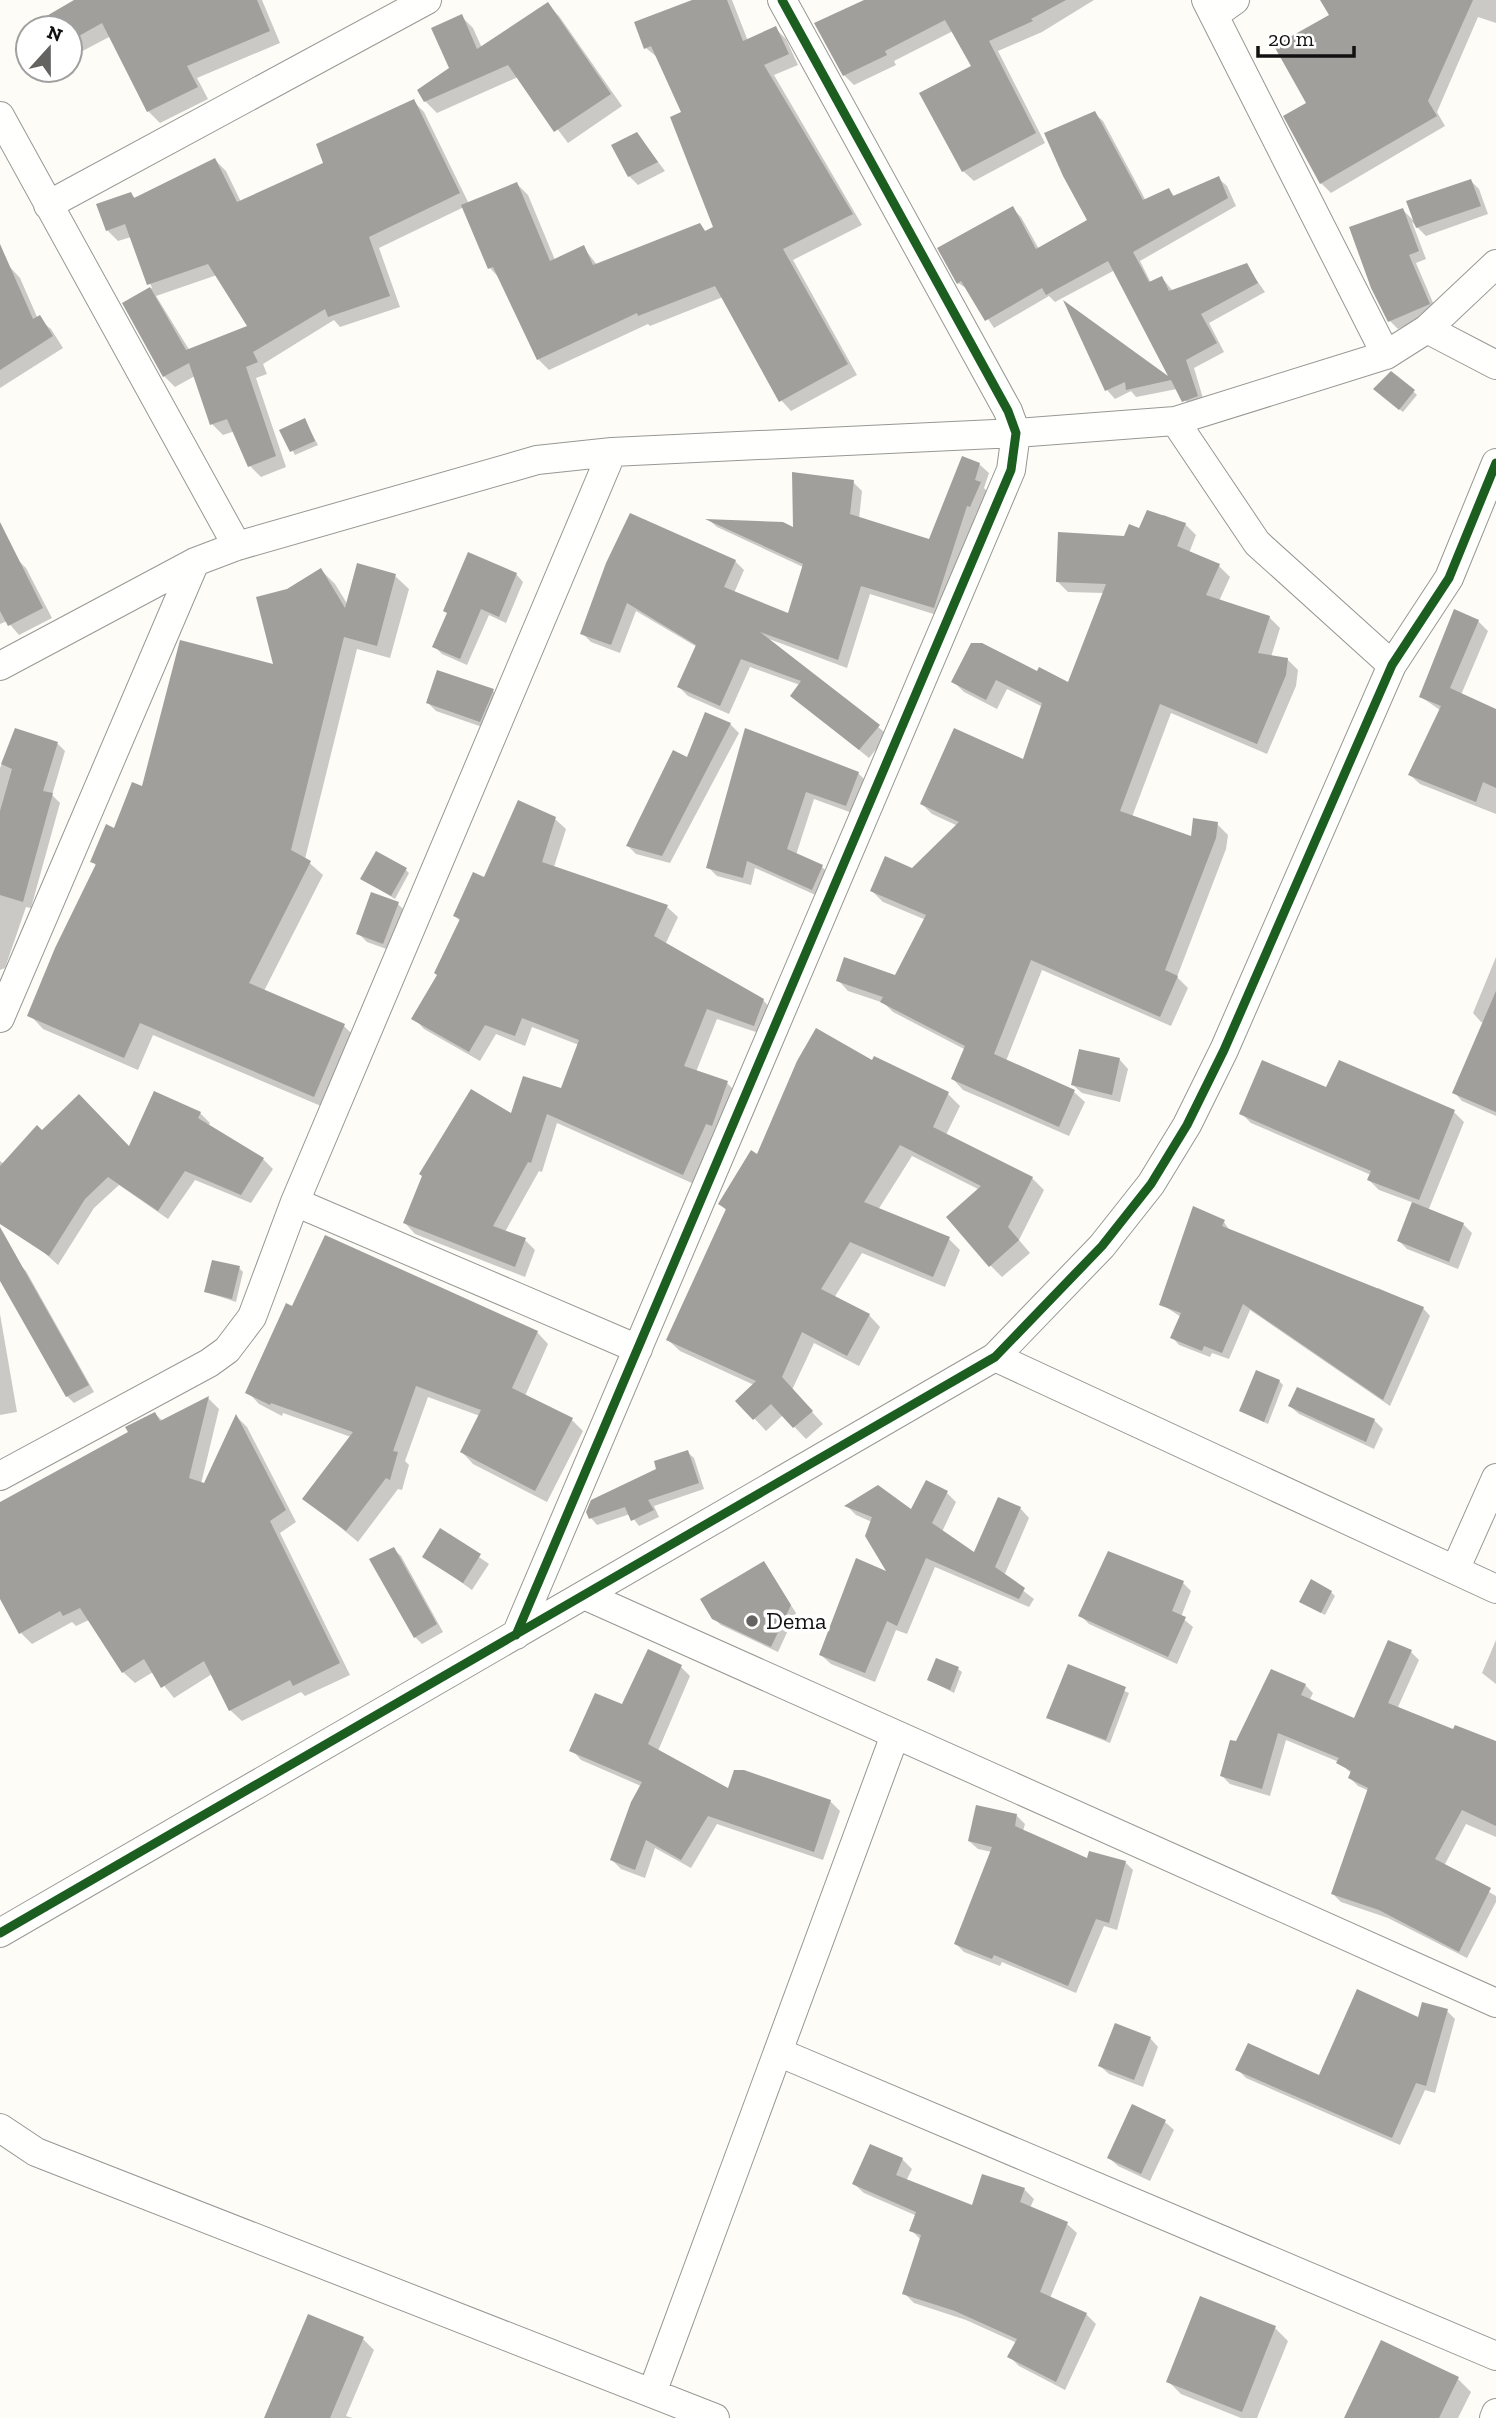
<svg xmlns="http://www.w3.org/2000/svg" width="1496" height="2418" font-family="'Zilla Slab',serif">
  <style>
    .shadow { fill: #0003; fill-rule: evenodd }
    .building { fill: #a19f9c }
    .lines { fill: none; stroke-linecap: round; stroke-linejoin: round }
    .street-casing { stroke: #979795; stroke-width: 30 }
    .street { stroke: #fffffe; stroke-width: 28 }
    .cycleway-casing { stroke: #fff; stroke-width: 13 }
    .cycleway { stroke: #1b5e20; stroke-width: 9 }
    .poi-dot { fill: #646362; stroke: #fff; stroke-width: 2.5 }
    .labels { text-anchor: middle; stroke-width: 7; stroke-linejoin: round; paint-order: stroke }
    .poi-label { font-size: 24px; fill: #111; stroke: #fff; text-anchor: start }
  </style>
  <rect width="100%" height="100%" fill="#fdfcf7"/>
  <path class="shadow" d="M78,0H262L280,43L197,78L208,99L160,123L148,111L111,36L75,55L70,50V28H55Z
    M697,0H732L748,41L775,28L786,39L798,65L774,75L862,225L793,260L857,375L791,411L781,400L723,297L650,326L648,324L549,370L538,359L500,279L490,268L464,207L379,248L400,307L340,327L334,320L263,364L267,374L256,378L286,467L261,477L250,466L235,431L223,435L212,424L195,376L175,387L164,376L124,303L152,288L131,237L118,241L107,230L131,194L136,199L215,160L226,171L241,202L326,164L413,101L424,112L469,204L517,184L528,195L555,260L583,247L598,266L700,225L706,232L715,227L683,112L658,58L646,48ZM217,275L250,327L190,351L156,296Z
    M880,0H1094L1042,32L998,51L1045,143L974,181L963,171L973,67L953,31L894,61L896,65L854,85L844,75Z
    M1328,0H1496V23L1478,17L1437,112L1445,126L1331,193L1321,183L1309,104L1331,16Z
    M547,4L559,16L622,106L568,143L518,77L437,113L425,101L451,69L461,16L473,28L482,48Z
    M1094,113L1103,121L1146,201L1169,190L1175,197L1218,178L1227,186L1236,206L1140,261L1151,283L1162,278L1173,291L1246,265L1265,292L1209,323L1224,352L1194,368L1205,405L1192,409L1177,389L1136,397L1131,391L1115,399L1107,390L1067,306L1173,381L1115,270L1055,302L1049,296L994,328L969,290L958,283L1012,208L1021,217L1039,249L1090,220Z
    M637,134L665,171L638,185L629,176Z
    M1471,181L1479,189L1488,214L1426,236L1412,222L1426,259L1416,263L1437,312L1398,329L1389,320L1403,210L1417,224Z
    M9,266L20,278L38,319L51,329L63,348L0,388V270Z
    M1414,392L1417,395L1403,412L1379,393Z
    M305,421L318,445L295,455L282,431Z
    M979,464L989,473L984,488L989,493L979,515L976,514L943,617L870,594L847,668L769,639L888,735L869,758L792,696L800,685L750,667L729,714L688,696L679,687L697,647L636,611L620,653L591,642L582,633L608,564L735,561L744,570L734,593L789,615L803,567L717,527L710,521L795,529L853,482L862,491L859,519L930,541Z
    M1164,515L1185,524L1196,535L1189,553L1219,566L1230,577L1219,601L1269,617L1280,628L1271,657L1287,659L1298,670L1296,686L1267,754L1171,713L1132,817L1192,838L1217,824L1228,835L1226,849L1177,977L1188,988L1171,1026L1042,970L1006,1061L1074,1092L1085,1102L1069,1136L963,1090L953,1079L966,1050L893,1012L884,1003L848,991L838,980L896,977L926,920L883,902L872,891L913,870L958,826L932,814L922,804L1024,761L1043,707L1007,689L997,709L964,692L953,681L1038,673L1069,685L1104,593L1068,592L1057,581Z
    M16,558L26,568L52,618L19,635L7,621L0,624V566Z
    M321,570L335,584L348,605L395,576L409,589L390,658L357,649L305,859L323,875L264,991L344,1026L357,1039L328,1109L153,1035L138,1070L43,1029L30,1015L97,866L92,862L143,788L275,666L288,590Z
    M516,574L523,582L506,623L489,615L467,665L442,654L435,647Z
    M1478,621L1488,631L1461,695L1496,711V814L1420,784L1410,775L1440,710L1421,697Z
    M493,691L501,699L488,729L436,711L428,703Z
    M730,724L739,733L670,863L636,854L628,846L674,752L688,760Z
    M16,730L58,744L65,751L52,795L60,803L31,908L26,907L5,968L0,970V768Z
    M746,730L858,773L866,781L855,814L814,799L796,855L822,867L830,875L820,897L755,868L751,885L717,876L708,867Z
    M555,819L566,829L554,867L667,907L678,917L665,945L763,1000L773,1011L765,1035L717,1019L696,1072L727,1083L737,1093L694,1184L557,1123L542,1172L539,1171L505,1232L525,1240L535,1250L525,1277L415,1234L405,1223L512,1116L562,1090L579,1045L532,1027L525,1046L496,1034L480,1061L424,1029L414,1018L439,975L461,922L455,916L485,879Z
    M406,870L409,873L395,899L362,878Z
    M398,904L406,912L392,951L367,942L358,933Z
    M1496,957V1028L1481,1022L1473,1013Z
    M1496,1049V1116L1462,1101L1454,1092Z
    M1081,1051L1120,1060L1128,1069L1120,1102L1082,1093L1073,1085Z
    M873,1063L948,1094L960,1106L946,1135L1032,1178L1044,1190L1019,1240L1030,1253L1002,1277L990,1265L980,1190L912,1156L878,1210L949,1239L960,1250L945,1287L862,1253L834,1298L869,1315L880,1327L859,1366L814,1343L792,1390L823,1424L806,1439L783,1415L766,1431L738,1401L754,1385L680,1351L668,1340L727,1211L720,1204L758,1157Z
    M1454,1112L1464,1122L1428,1211L1463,1224L1472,1233L1458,1269L1407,1249L1399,1241L1414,1203L1379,1190L1369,1180L1371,1175L1251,1123L1241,1113Z
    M200,1113L210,1123L208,1126L263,1159L273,1169L251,1203L195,1180L168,1219L119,1185L94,1208L58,1265L0,1213V1161L4,1164L42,1132L130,1149Z
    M1224,1222L1230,1231L1376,1291L1378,1288L1423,1308L1430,1316L1390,1406L1250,1310L1229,1359L1212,1353L1210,1357L1179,1345L1172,1337L1181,1317L1161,1304Z
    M0,1255L19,1264L26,1271L94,1392L74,1403L67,1396L0,1277Z
    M239,1268L243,1272L236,1302L206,1292Z
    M0,1314L17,1412L0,1415Z
    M537,1332L548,1344L525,1396L572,1420L583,1431L547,1502L473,1464L462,1452L480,1416L428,1397L405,1461L409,1465L402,1490L398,1489L358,1542L305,1498L351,1437L283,1413L282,1416L259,1404L248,1392Z
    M1279,1381L1283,1385L1268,1424L1241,1411Z
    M208,1398L219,1409L201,1484L205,1485L237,1417L247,1427L296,1522L280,1533L350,1675L305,1696L301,1692L242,1721L230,1710L212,1674L174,1698L153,1672L135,1683L123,1672L89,1620L76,1626L72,1622L32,1644L21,1633L0,1597V1503L130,1433L155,1414L163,1421Z
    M1290,1406L1374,1420L1383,1429L1374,1449L1299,1414Z
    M687,1452L694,1458L704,1489L654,1506L659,1517L639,1526L630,1514L597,1525L591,1518Z
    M946,1492L956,1502L942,1532L975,1555L1020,1508L1029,1518L1004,1576L1034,1599L1029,1607L935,1567L907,1634L896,1630L875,1682L831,1664L821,1655L891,1575L872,1522L856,1515L847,1506L912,1511Z
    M440,1530L489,1564L472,1590L424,1556Z
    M393,1549L401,1556L443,1632L422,1644L415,1637Z
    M764,1563L796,1613L778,1652L721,1625L713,1618Z
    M1183,1583L1191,1591L1181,1617L1193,1627L1177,1664L1089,1624L1080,1615Z
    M1331,1592L1335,1596L1325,1615L1301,1602Z
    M1496,1640V1684L1482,1673Z
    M1411,1652L1419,1660L1398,1707L1454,1732L1496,1743V1837L1466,1824L1444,1866L1496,1896V1902L1467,1958L1388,1918L1341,1902L1333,1894L1369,1791L1358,1786L1350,1778L1352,1774L1339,1762L1286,1740L1270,1796L1230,1784L1222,1776L1237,1743L1305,1685L1313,1693L1309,1701L1355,1721Z
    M1069,1666L1129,1693L1110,1743L1048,1718Z
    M681,1667L690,1676L658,1751L729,1791L830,1801L840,1811L823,1860L717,1824L691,1868L655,1848L645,1878L621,1869L612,1860L641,1786L581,1760L572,1750L622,1707Z
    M958,1669L962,1672L954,1693L929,1680Z
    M1017,1816L1025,1824L1023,1831L1088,1861L1125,1862L1133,1870L1117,1930L1104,1926L1076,1993L1002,1962L1000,1966L964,1952L956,1944L992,1852L978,1849L969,1841Z
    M1447,2011L1455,2019L1435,2093L1425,2090L1400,2145L1246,2078L1238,2070L1319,2077L1419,2020Z
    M1150,2038L1158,2047L1143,2087L1109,2074L1100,2066Z
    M1133,2107L1165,2122L1174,2130L1150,2181L1118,2166L1109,2158Z
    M902,2159L912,2169L906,2181L973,2207L1024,2189L1034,2199L1030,2208L1067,2224L1077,2233L1050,2298L1086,2314L1096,2324L1065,2390L1019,2366L1009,2356L1017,2343L966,2320L914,2303L904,2293L921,2240L911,2230L917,2216L864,2193L854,2184Z
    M1275,2328L1288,2341L1257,2418H1241L1181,2394L1168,2381Z
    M363,2339L374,2350L346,2416L353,2418H266Z
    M1458,2379L1471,2392L1458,2418H1346Z"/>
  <path class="building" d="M74,0H257L270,31L187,66L198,87L147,112L102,23L70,41V28H26Z
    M692,0H727L743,41L776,26L789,54L764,65L853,214L783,249L848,364L779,402L715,286L638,316L637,313L537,360L493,267L488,269L461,205L517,182L550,261L584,245L593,265L700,223L705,231L713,227L670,117L681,112L651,46L644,49L634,22Z
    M864,0H1066L1031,19L1033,21L989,41L1036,133L962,172L919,93L971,66L945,20L885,51L887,55L843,76L814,23Z
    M1320,0H1473L1428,101L1437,116L1320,184L1283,116L1306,103L1274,46L1329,15Z
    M548,2L611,94L554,132L508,65L424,102L417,90L449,68L431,28L462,14L477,49Z
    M414,99L460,193L369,237L390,296L328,317L325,309L253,352L258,362L246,367L276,456L248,467L227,419L210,425L189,363L163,377L122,303L150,287L186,350L247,326L208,264L147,285L125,224L106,231L96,204L131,192L134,198L215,158L237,202L323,163L316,144Z
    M1095,111L1143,200L1169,188L1173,196L1219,176L1228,198L1133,252L1149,282L1162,276L1169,291L1247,263L1258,283L1201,314L1217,343L1186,360L1198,396L1182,402L1171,380L1126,390L1125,382L1105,391L1063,300L1168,376L1108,261L1046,295L1042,288L985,321L961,281L957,284L937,248L1013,206L1036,249L1087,220L1063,176L1044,133Z
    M637,132L658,162L628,177L611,145Z
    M1471,179L1481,206L1416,228L1406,201Z
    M1403,208L1419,251L1409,255L1430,304L1388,322L1371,288L1349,227Z
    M0,244L33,319L40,315L53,336L0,370Z
    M1391,371L1415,390L1399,410L1373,389Z
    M305,418L315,441L290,452L279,430Z
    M962,456L980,463L975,480L981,482L970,507L967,506L934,608L861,586L838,660L760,632L880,725L859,750L790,696L801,681L741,659L720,706L677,687L696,645L627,603L611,645L580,634L606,563L630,513L736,560L724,587L788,613L803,564L705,519L783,522L793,527L792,472L854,480L850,514L929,539Z
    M1147,510L1186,523L1177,546L1220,564L1206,595L1270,616L1258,653L1288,658L1286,675L1257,744L1160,704L1120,811L1191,836L1193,818L1218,822L1216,838L1165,970L1178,976L1160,1017L1031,960L994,1054L1075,1090L1059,1127L951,1079L965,1046L880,1002L883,997L836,981L844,957L895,975L926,915L870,891L885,856L912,868L959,822L920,804L954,728L1023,759L1042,703L996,680L986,700L951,682L971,643H982L1037,671L1039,667L1068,682L1106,584L1056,582L1058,532L1124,536L1129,524L1139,528Z
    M0,522L43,608L8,626L0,611Z
    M468,552L517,573L499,617L481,609L460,659L432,647L447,613L443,611Z
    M357,563L396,574L377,646L344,637L291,850L311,861L249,983L345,1024L314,1097L140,1023L124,1058L27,1016L55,948L96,864L90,862L106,824L114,828L132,782L142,786L180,640L273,664L256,597L287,589L321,568L345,608Z
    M1454,609L1479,620L1450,688L1496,709V788L1483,782L1476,802L1408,775L1441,706L1419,697Z
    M437,670L494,689L480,722L426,703Z
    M705,712L731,723L662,856L626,846L673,750L687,757Z
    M15,728L58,742L43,791L53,793L23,902L0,895V811L12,769L1,764Z
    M745,728L859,772L846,806L806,792L787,849L823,865L812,890L747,861L743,878L706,868Z
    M518,800L556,817L542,862L668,905L654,936L764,999L754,1026L707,1009L684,1066L728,1081L712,1126L706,1124L683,1175L547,1114L531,1163L528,1162L493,1226L526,1238L515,1267L403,1223L422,1176L419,1174L471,1089L511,1113L523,1076L561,1088L579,1040L522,1018L515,1036L485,1025L469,1052L411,1019L437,975L434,973L460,919L453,916L473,872L484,877Z
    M376,851L407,868L391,896L360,879Z
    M371,892L399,902L383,944L356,934Z
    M1496,991V1112L1452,1093Z
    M816,1028L872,1060L874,1056L949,1092L933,1127L1033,1177L1008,1227L1019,1240L989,1267L946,1217L981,1186L900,1145L864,1202L950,1237L933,1277L850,1242L821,1289L870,1314L847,1356L802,1332L782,1377L813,1411L793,1428L771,1404L753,1420L735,1401L756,1381L666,1340L726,1209L718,1204L751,1150L757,1154L797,1061Z
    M1079,1049L1120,1058L1112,1095L1071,1085Z
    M1262,1060L1326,1087L1339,1060L1455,1110L1419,1200L1367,1180L1371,1171L1239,1114Z
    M154,1091L201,1112L198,1118L264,1158L241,1195L185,1171L158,1211L108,1177L85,1199L49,1256L0,1224V1166L37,1125L42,1130L79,1094L129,1146Z
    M1412,1202L1464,1223L1449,1262L1397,1241Z
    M1193,1206L1225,1220L1222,1226L1424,1307L1383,1400L1243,1304L1222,1353L1204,1346L1202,1351L1170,1338L1181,1313L1159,1305Z
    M0,1227L89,1385L66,1397L0,1281Z
    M325,1235L538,1331L512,1388L573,1418L535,1491L460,1452L481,1410L416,1386L393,1451L398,1452L390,1480L386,1478L346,1531L302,1499L353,1432L271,1403L270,1405L245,1393L286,1303L292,1306Z
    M212,1260L240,1266L232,1299L204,1292Z
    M1256,1370L1280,1380L1264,1422L1239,1411Z
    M1297,1387L1375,1419L1366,1442L1288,1406Z
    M209,1396L189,1478L204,1483L236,1414L286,1510L270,1521L340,1663L293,1686L290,1680L229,1711L204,1661L161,1688L144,1659L122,1673L80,1608L63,1616L60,1611L19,1634L0,1599V1502L128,1432L125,1427L155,1412L160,1421Z
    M688,1450L699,1483L648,1500L654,1510L631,1521L625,1507L589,1519L586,1512L591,1500L656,1469L654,1461Z
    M926,1480L948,1491L932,1523L974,1552L998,1497L1021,1507L995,1567L1025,1588L1019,1599L926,1558L897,1626L887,1621L865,1673L819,1655L856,1558L886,1571L865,1536L872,1517L844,1506L878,1485L911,1509Z
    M440,1528L481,1554L463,1583L422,1557Z
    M394,1547L437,1624L414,1638L369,1559Z
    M1108,1551L1184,1581L1172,1611L1186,1617L1168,1657L1078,1616Z
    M764,1561L791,1605L771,1647L712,1619L700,1599Z
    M1311,1579L1332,1591L1321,1613L1299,1602Z
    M1388,1640L1412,1650L1388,1703L1453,1729L1455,1725L1496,1741V1826L1462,1810L1435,1859L1491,1888L1459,1952L1379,1910L1331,1894L1368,1788L1348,1778L1351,1771L1336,1763L1339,1758L1278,1733L1262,1789L1220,1776L1230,1740L1236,1741L1271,1669L1306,1684L1301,1695L1354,1718Z
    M648,1649L682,1665L648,1744L728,1788L734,1770H744L831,1800L814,1852L708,1816L681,1860L646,1840L635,1870L610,1860L631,1802L642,1782L569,1751L595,1693L622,1704Z
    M936,1658L959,1667L950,1690L927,1680Z
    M1068,1664L1126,1687L1106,1740L1046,1718Z
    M976,1805L1017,1814L1015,1826L1087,1858L1089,1851L1126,1861L1109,1923L1096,1919L1068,1986L994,1955L992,1959L954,1944L992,1847L968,1841Z
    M1357,1989L1418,2017L1422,2002L1448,2009L1426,2086L1416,2083L1392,2138L1235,2070L1248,2043L1319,2075Z
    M1115,2023L1151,2037L1134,2080L1098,2066Z
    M1132,2104L1166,2120L1141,2174L1107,2158Z
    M870,2144L903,2158L896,2175L972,2205L982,2174L1025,2188L1020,2202L1068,2222L1040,2292L1087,2313L1056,2382L1007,2357L1017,2339L955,2311L902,2294L921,2235L909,2231L916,2212L852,2184Z
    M1200,2296L1276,2326L1242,2412L1166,2382Z
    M308,2314L364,2337L330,2418H264Z
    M1381,2340L1459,2377L1439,2418H1344Z"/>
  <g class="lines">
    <defs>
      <path id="street" d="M1206,0L1386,355
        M1214,15L1235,0
        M0,116L237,546
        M48,205L427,0
        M1427,329L1496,365
        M1175,421L1257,543L1392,665
        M0,666L195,562L237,546L537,460L612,452L1016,433L1175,421L1386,355L1427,329L1496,264
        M0,1018L195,562
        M295,1202L638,1349
        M995,1357L1496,1589
        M0,1476L209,1363L227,1350L252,1317L295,1202L612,452
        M1455,1570L1496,1478
        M584,1595L1496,2003
        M516,1635L1011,470L1016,433L1008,411L782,0
        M0,1933L995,1357L1102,1246L1151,1184L1187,1125L1224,1050L1392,665L1449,578L1496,463
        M778,2052L1496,2356
        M0,2128L36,2152L715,2418
        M652,2393L895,1735
        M1494,2418L1496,2413"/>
    </defs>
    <use href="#street" class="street-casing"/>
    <use href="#street" class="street"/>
    <defs>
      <path id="cycleway" d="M516,1635L1011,470L1016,433L1008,411L782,0
        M0,1933L995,1357L1102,1246L1151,1184L1187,1125L1224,1050L1392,665L1449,578L1496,463"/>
    </defs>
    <use href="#cycleway" class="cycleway-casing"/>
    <use href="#cycleway" class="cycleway"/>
  </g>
  <circle class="poi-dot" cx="752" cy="1621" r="7"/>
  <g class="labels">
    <g class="poi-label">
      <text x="766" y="1629">Dema</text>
    </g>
  </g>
  <g transform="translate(49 49) rotate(21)"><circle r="33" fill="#ffffff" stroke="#a0a0a0" stroke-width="2"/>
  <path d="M0-5L12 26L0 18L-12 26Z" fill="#646362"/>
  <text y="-10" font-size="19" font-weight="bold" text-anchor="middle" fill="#111111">N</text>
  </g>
  <path d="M1258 46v10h96v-10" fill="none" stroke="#111111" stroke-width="3.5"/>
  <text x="1268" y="46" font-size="21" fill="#111111" stroke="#ffffff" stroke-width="5" paint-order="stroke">20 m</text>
</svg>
